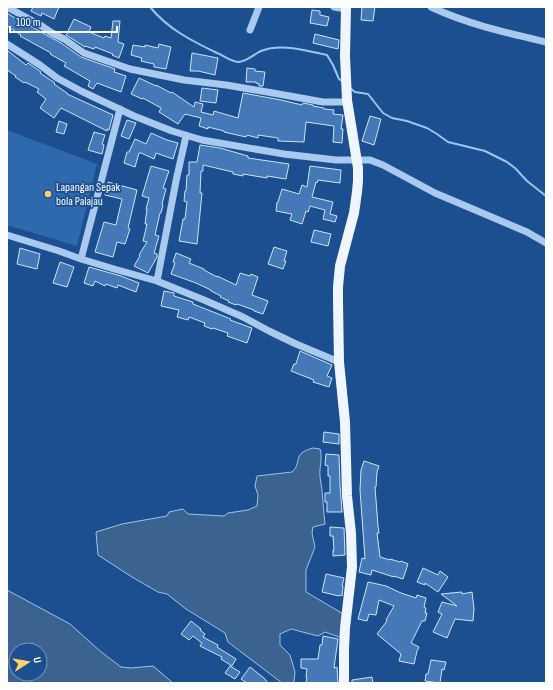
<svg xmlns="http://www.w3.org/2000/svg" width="553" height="690" font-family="'Sofia Sans Condensed',sans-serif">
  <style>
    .green { fill: #2e69ad }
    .water { fill: #3c6290; stroke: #9cc4f0; fill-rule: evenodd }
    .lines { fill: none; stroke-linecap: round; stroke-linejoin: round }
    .stream { stroke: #9cc4f0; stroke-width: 2 }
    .building { fill: #4478b7; stroke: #cfe3fa }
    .minor { stroke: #a9c9ee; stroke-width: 7 }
    .major { stroke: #f0f6ff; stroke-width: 10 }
    .poi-dot { fill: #ffd166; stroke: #1b4f8f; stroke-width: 1.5 }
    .labels { text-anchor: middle; stroke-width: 3.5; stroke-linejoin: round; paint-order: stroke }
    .poi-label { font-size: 12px; fill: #fff; stroke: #1b4f8f; text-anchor: start }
  </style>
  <rect width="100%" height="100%" fill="#1b4f8f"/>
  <path class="green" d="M7,130L97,164L77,246L7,225Z"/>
  <path class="water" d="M313,448L320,449C323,458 319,467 320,477C323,492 323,508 325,524L313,527L312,533L315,547L306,570V592L345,615L342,638L325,632L318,636L291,629L280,634V645L290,655L295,672L294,682L290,683H282L228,642L225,633L186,609L167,594L158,592L132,577L98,555L96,532L122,524L167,516L169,512L183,509L188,514L224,516L228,513L248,510L257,506L258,495L255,486L257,476L292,472C303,462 291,454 313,448Z
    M7,590L70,624L100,651L121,667L131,668L153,666L173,683H7ZM16,650H40V674H16Z"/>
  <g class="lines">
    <path class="stream" d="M150,7C168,29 192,41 217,53C225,56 231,62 239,62C248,61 254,54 261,51C282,43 306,51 327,55L333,65L339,79L342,81
      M350,88L355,92L368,94L383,113L392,118L407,121L427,128L437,134L448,142L485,151L507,162L515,168L527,181L546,196"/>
  </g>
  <path class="building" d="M33,7H59L54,19L42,13L41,16L31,11Z
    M362,7H375L373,21L361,20Z
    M312,10L320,11V15L329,17L327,26L310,23Z
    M7,13L26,25L27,24L50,37L61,43L81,57L115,69L114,72L126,76L121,92L97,83L93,89L88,86L90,81L64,66L66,63L50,54L51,53L20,36L21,35L7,26Z
    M74,19L91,27L89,32L104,38L105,36L111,38L113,21H120L118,42L124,44L119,58L112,55L113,54L95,47L94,49L85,46V47L66,35Z
    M315,34L339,40L338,49L313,43Z
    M159,44L171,47L166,69L154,67V64L141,61L142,58L131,55L133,45L145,47V45L158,48Z
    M7,50L26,65L28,63L37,69L41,72L40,73L55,83L54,84L67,93V94L113,115L109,130L107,129V131L61,108L54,118L40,108L46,99L37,92L39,89L25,82L24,83L15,77L16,76L7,70Z
    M192,53L218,58L215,75L198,71H190Z
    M247,68L255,69V71L265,72L263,86H259V84L256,83V82H246Z
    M139,78L156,86V85L171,93L172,92L194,107L195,102L203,104L201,112L213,115L214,111L238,118L243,93L281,100L302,105L303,103L313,105V106L324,108V109L334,110L333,114L343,115L341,129H343L342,143L333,142L334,126L306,122L304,142L278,141V138L258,135V138L247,135L246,137L224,132V131L208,127V129L199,126L201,118L185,114L178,124L159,112L161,108L143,98L142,99L131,94Z
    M202,88L218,90L216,103L200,101Z
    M370,116L381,119L374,145L362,141Z
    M127,120L136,123L129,139L121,136Z
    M59,121L67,124L64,134L56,132Z
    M94,132L105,135L102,144L104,145L102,154L88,150Z
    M151,133L167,140L178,143L173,159L156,153L154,159L141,153H139L135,167L124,163L127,152H129L135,139L146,144Z
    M200,145L220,148L248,156V158L289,164L286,179L267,176V178L243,174V176L233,174V172L203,165V171H201L200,193H202L197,244L179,241L183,219H185L187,202L184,201L185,191H186L187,175H189V162H197Z
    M151,166L169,171L163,188L166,189L162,204L163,205L161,213H160L155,235L159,236L154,253L157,254V257L148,273L134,266L140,256L139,255L147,242L143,241L147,224H145L147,209H146L149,198L142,196Z
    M310,166L341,170L340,183L318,180L317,183L316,182L312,197L333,202L330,214L337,216L335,222L323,219L325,210L310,206L308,212L306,211L302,224L290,220L292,214L276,211L277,202H278L282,189L299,194L302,185L307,187Z
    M108,182L137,190L128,228L130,229L125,244L117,242L113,257L95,252L104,222L116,225L122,199L105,195Z
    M314,230L331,234L328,246L311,242Z
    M274,247L287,251L284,261H286L283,269L268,264Z
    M20,248L40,254L37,269L17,264Z
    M176,253L191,259L189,263L204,269V270L217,277V276L236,285L240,273L250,276L251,274L258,277L252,295L268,301L263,314L254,311V310L237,304L236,305L228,302L229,301L220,297L221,296L211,291V290L196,283L171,274L175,263L173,262Z
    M60,262L74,267L67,287L53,283Z
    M89,267L121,276L139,283L136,292L118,285L117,288L106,284L105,286L95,281L93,286L84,283Z
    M164,291L174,293V296L193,302V304L231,319L230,320L252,328L247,343L227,336L228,333L213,328L212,329L204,326L205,323L189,317L188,320L177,317L179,310L161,306Z
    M300,351L332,365L327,376L332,378L329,387L313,382L314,380L291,371L294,364H296Z
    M324,432L339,434V444L323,442Z
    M326,454L339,455L340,485L342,512H327V502H325V493H330V476H328V466L325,465Z
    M364,461L379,466L377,472L376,487H375L378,526L379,533H377L380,557L390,560V559L400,562L401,561L408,564L403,579L394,576V577L372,570L371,575L359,572L362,558L365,559L360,490L361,470Z
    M330,527L344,528L345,555L333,556V550H334L333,536H330Z
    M423,568L438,575L440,571L448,577L438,592L425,583V585L417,582Z
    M326,574L344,578L342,586H343L342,596L340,595L339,596L322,592Z
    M368,582L386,586L401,593L416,598L417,595L426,598L424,607L426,608L425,613H427L425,621H422L411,643L419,647L417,651L414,664L399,661L401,654L377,634L387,621L386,620L394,606L379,600L376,615L369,614L367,621L358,619Z
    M462,592V594L472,592L474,609L473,621L455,619L447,638L433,632L442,614L438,612L442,602L457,606L441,594Z
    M191,621L201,629L200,630L205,634L203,637L218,645L217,647L236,659L232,666L221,659L222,657L200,646L202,643L193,636L189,640L181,634Z
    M323,636L338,639L334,668L337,667L338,683H306L307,677H306L307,669L301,668V659H318L320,645H322Z
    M431,660L446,662L444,670L442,669L440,683L425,681L426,674H428Z
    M230,666L240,672L235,679L225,673Z
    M250,667L264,678L268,683H247L241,679Z
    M372,677L373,683H352V680Z"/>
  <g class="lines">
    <path class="minor" d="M7,7L40,25L52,33L64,39L84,53L130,69L184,80L226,85L273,93L323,102H347
      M334,7L346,9
      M431,7C467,24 507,33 546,42
      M250,30L259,7
      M7,44L40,65L57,78L81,91L134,116L172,131L202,140L284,154L336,160H370L383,165L435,193L527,232L546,243
      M120,109L81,259L114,269L157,281L204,300L243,317L269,331L296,344L339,362
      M7,235L59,251L81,259
      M157,281L176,181L186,136"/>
    <path class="major" d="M344,683V649L345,628L352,567L351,533L347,496L345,422L339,362L338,301V287L340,266L354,213L357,192L358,181V168L347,100L345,56L346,7"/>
  </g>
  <circle class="poi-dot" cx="48" cy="194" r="4"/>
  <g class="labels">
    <g class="poi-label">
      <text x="56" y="191">Lapangan Sepak<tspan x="56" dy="14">bola Palajau</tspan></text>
    </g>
  </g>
  <rect width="553" height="690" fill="none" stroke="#ffffff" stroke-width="16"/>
  <g transform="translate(28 662) rotate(78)"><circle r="19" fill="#1b4f8f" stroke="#7695bc"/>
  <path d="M0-3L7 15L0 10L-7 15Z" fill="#ffd166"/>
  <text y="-6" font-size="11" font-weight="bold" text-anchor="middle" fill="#ffffff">U</text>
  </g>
  <path d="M10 26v6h107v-6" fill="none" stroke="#ffffff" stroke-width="2"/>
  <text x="16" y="26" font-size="12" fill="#ffffff" stroke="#1b4f8f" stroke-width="3" paint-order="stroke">100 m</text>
</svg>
